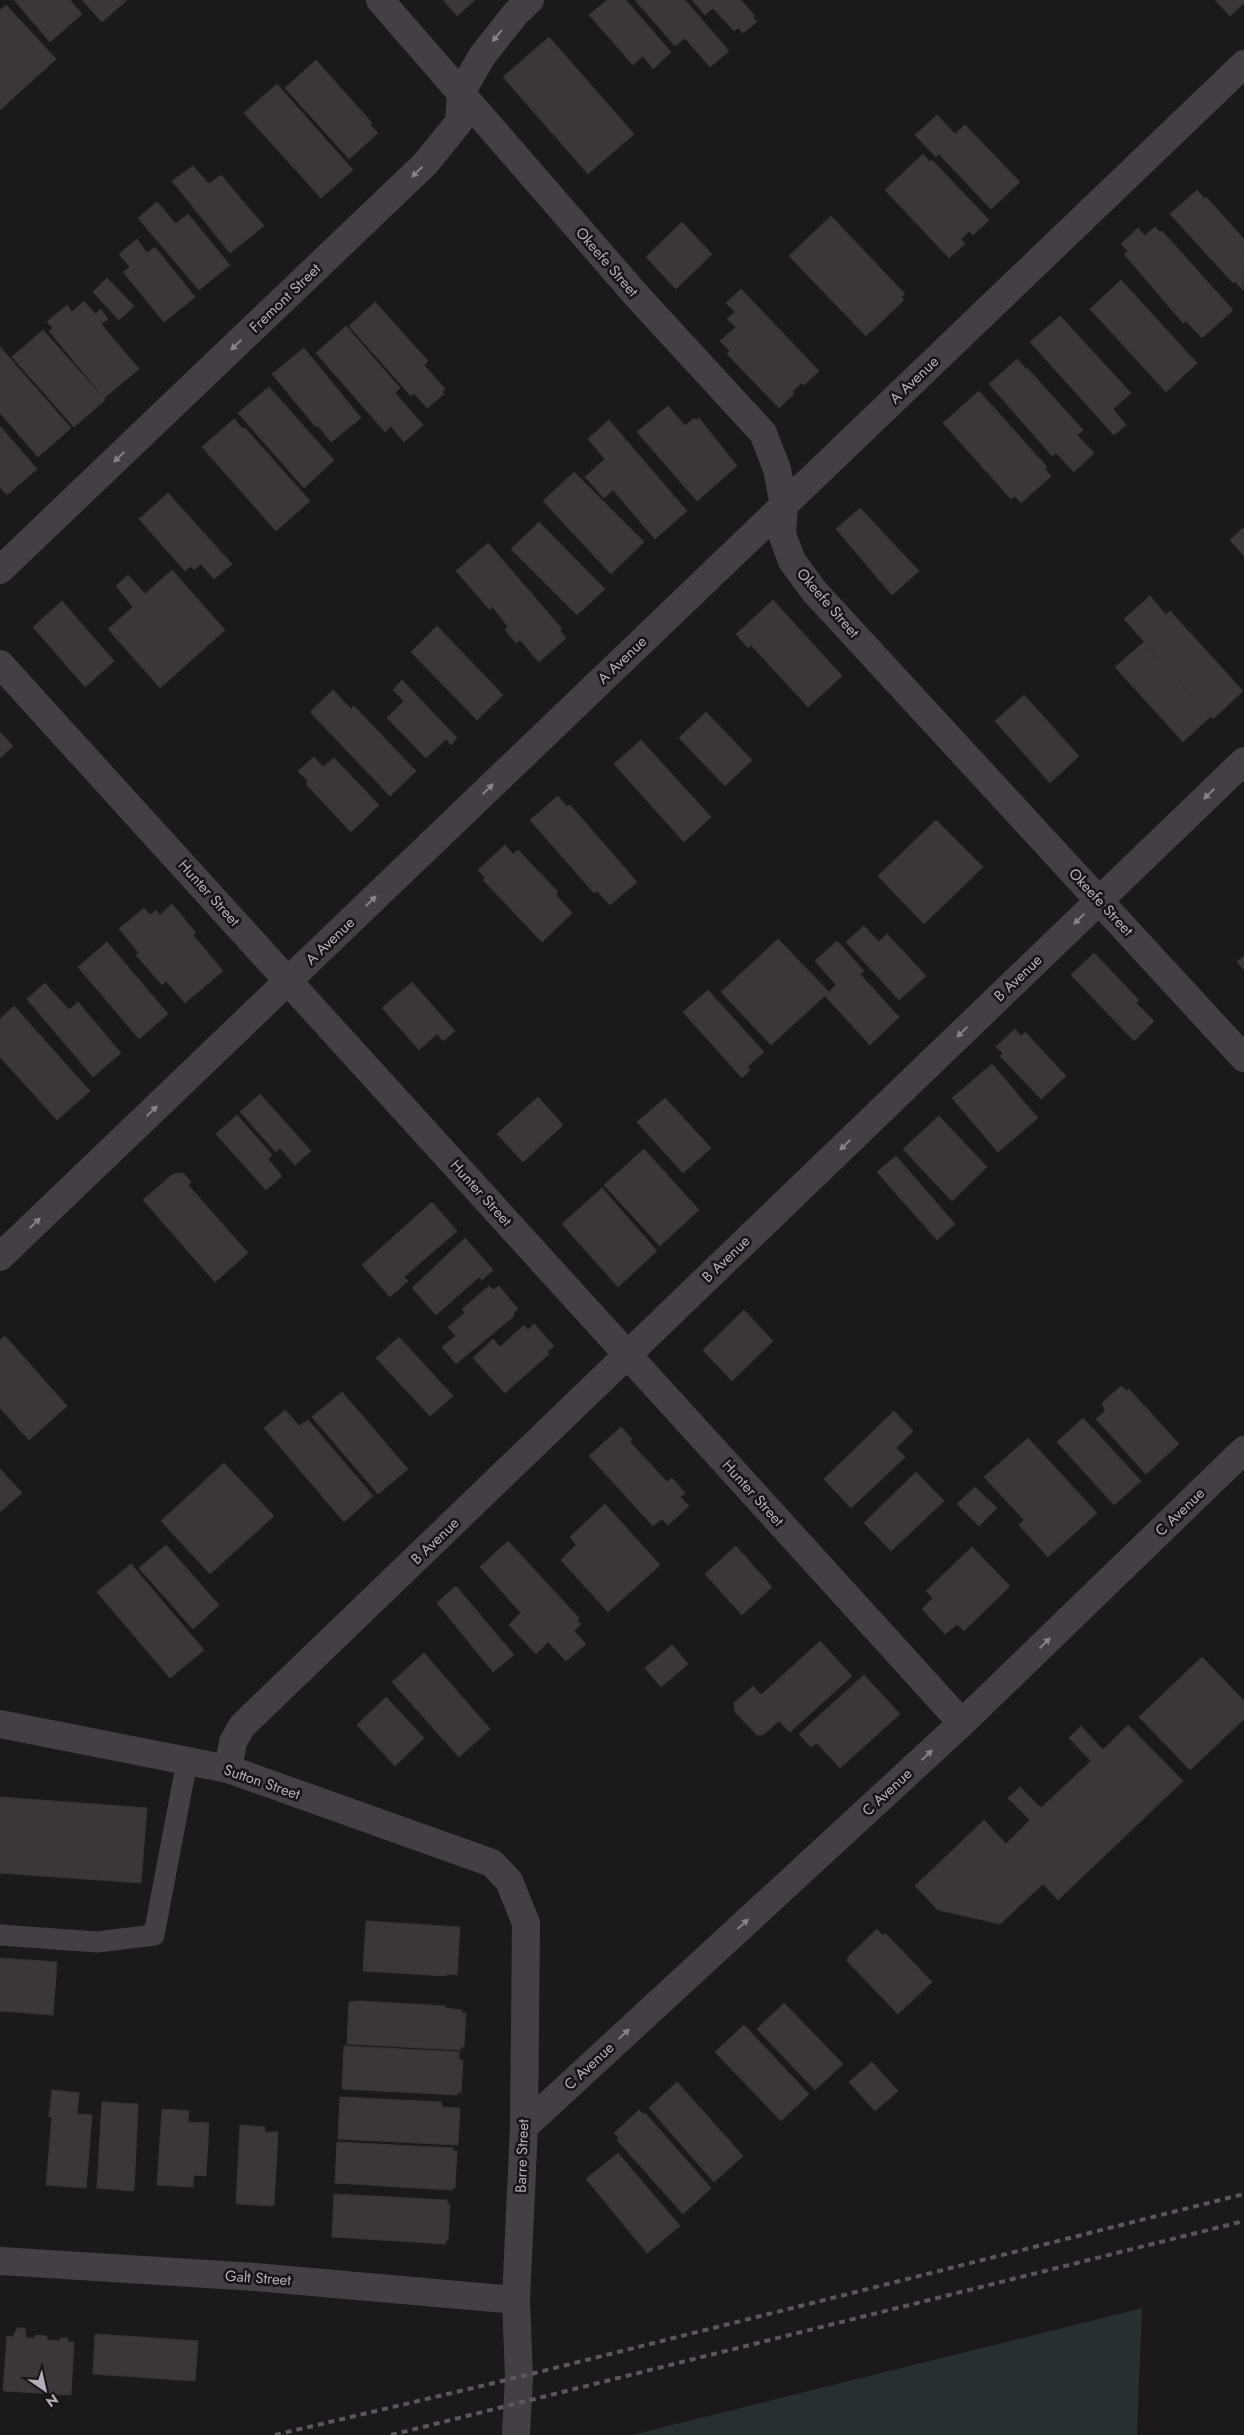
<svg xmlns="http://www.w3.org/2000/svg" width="1244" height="2435" font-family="Jost,sans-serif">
<rect width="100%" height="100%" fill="#1b191b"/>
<path fill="#272f30" d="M1142 2308 1137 2435H632Z"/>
<path fill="#3a363a" stroke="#373337" d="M14 0H70L82 14 50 42Z
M82 0H127L102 22Z
M443 0H475L457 16Z
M607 0H626L671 52 653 69 643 56 633 65 589 15Z
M635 0H685L729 51 710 67 685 38 675 46Z
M692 0H741L755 16 752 17 757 22 743 33 738 28 734 31 713 8 705 15Z
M1215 0H1244V3L1230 16Z
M6 5 56 59 0 110V10Z
M549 37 634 134 588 174 503 77Z
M316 60 372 123 370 125 378 133 349 159 285 88Z
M277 84 353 170 321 198 244 113Z
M937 115 955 134 965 125 1020 182 991 209 939 154 936 157 915 135Z
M923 154 930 162 932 160 989 220 973 235 969 231 961 239 965 244 949 258 885 190Z
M193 166 209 184 221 175 264 226 230 253 172 181Z
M1197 190 1205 199 1206 197 1244 239 1243 290 1235 281 1233 283 1170 214Z
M157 202 176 224 188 214 230 265 199 290 138 218Z
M831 216 905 294 901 297 904 300 866 336 789 256Z
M682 222 712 254 676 289 646 257Z
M1155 227 1160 232 1162 231 1233 310 1202 338 1186 321 1183 323 1124 254 1128 251 1121 244 1138 228 1145 236Z
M137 239 147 253 155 247 195 297 164 322 123 272 130 267 119 254Z
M107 278 134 306 119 320 93 292Z
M1121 280 1197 363 1166 392 1090 309Z
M741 289 819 371 804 385 801 383 792 392 794 394 779 408 727 354 730 351 720 341 736 327 727 319 735 312 726 303Z
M84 301 95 314 101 309 108 319 101 324 139 369 104 398 49 331 53 328 47 322 67 305 72 312Z
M375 302 428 361 424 365 445 389 442 392 444 394 427 408 414 393 411 396 349 326Z
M1060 316 1131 393 1113 409 1126 425 1114 435 1030 342Z
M346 326 400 388 395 393 423 425 404 442 391 426 385 432 316 353Z
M43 330 105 400 74 427 12 357Z
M0 347 71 428 38 457 0 413Z
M304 348 361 418 331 442 318 426H315L272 374Z
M1017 359 1026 369 1027 368 1083 430 1077 435 1094 453 1074 472 1056 453 1052 456 989 384Z
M269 387 334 460 304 488 238 413Z
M979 391 1047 467 1045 469 1051 476 1021 503 1015 496 1011 499 943 423Z
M668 406 685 426 694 418 696 420 699 418 737 466 697 501 637 432Z
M234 419 243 429 245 428 310 501 276 531 202 447Z
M609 420 687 511 655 539 613 490 604 498 585 477 605 459 588 439Z
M0 426 37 469 7 495 0 487Z
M574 472 644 542 611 574 543 501Z
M168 493 232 564 214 579 201 564 194 570 191 566 185 571 139 519Z
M860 508 919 571 892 595 836 529Z
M539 522 605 589 577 615 511 549Z
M1244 527V556L1230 540Z
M488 543 562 629 560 631 566 638 539 662 520 640 516 643 505 630 508 627 492 606 490 610 456 571Z
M172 570 225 630 160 688 108 629 133 607 116 586 128 575 145 594Z
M1150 596 1166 615 1170 611 1243 691 1213 719 1124 619Z
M773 600 842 676 808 707 751 645 748 648 736 634Z
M62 601 114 661 85 687 33 627Z
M437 626 503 695 477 720 411 652Z
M1144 642 1211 716 1183 742 1115 667Z
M402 680 457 738 451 745 446 739 426 758 387 718 404 701 393 690Z
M333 690 351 709 354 706 416 771 390 796 310 712Z
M1024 695 1079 756 1050 783 995 721Z
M706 712 752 760 725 786 679 738Z
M0 732 13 746 0 758Z
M641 740 711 817 684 842 614 764Z
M314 757 323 767 334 758 379 805 351 832 306 784 308 781 298 771Z
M558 796 567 807 570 805 637 882 610 905 597 891 594 893 530 820Z
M936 820 983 867 924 924 878 876Z
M505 845 513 854 518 850 558 892 556 895 572 913 542 942 483 880 486 878 478 870Z
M172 904 196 933 193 935 223 971 185 1003 166 981 162 985 136 955 139 953 119 929 144 908 150 915 156 910 160 915Z
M864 926 879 942 887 934 926 976 899 1000 846 942Z
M778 939 829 992 771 1045 721 992Z
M837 941 864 971 860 974 899 1017 870 1045 825 996 836 985 815 961Z
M107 942 168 1014 139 1039 78 967Z
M1094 953 1139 1000 1136 1003 1154 1021 1134 1041 1071 975Z
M1244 956V970L1237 962Z
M412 982 455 1031 443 1041 437 1034 419 1050 382 1008Z
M45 983 69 1010 78 1002 121 1053 93 1077 27 999Z
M708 990 764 1052 747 1067 750 1070 742 1078 683 1012Z
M14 1006 90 1091 57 1120 0 1057V1019Z
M1015 1029 1021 1036 1025 1032 1066 1076 1041 1099 1000 1056 1003 1053 996 1047Z
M992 1064 1038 1118 998 1152 952 1098Z
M260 1094 311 1151 295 1165 280 1148 276 1152 240 1112Z
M538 1097 563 1125 523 1162 497 1134Z
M665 1098 711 1148 683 1173 637 1122Z
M237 1115 272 1155 268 1159 282 1176 266 1190 216 1134Z
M939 1116 987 1167 952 1201 903 1149Z
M644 1149 699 1210 660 1246 604 1185Z
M896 1156 955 1224 937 1240 877 1172Z
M183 1173 191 1182 188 1185 248 1253 215 1282 143 1200 173 1174Z
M602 1188 657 1251 618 1287 562 1224Z
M432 1202 457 1231 404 1277 408 1281 390 1297 362 1265Z
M465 1238 493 1270 482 1280 479 1277 436 1315 413 1289V1287Z
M489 1286 493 1290 499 1286 518 1309 513 1313 514 1316 456 1364 442 1347 456 1336 448 1327 465 1313 462 1309Z
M744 1310 773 1341 732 1381 703 1350Z
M534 1324 554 1346 547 1352 549 1354 505 1393 473 1358 493 1339 500 1347 524 1325 528 1330Z
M5 1336 67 1406 29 1440 0 1408V1340Z
M399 1337 453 1396 430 1416 376 1358Z
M1121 1386 1128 1392V1388L1179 1444 1146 1474 1096 1419 1105 1411 1102 1403Z
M342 1392 408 1469 378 1494 312 1417Z
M285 1410 299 1426 308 1420 373 1496 344 1522 264 1428Z
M894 1411 913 1431 896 1448 905 1457 851 1508 824 1479Z
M1083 1418 1141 1481 1114 1505 1057 1442Z
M621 1427 632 1439 630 1442 667 1482 672 1478 685 1493 680 1497 689 1506 668 1525 662 1519 653 1526 589 1456Z
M1028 1438 1097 1513 1048 1557 1019 1525 1024 1520 984 1477Z
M224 1463 274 1516 210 1574 161 1521Z
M0 1469 22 1493 0 1512Z
M916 1472 944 1501 891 1551 864 1523Z
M975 1487 997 1508 979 1526 957 1504Z
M605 1504 660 1565 608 1612 561 1560 576 1545 570 1537Z
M508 1541 579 1618 577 1621 581 1624 574 1631 586 1644 566 1661 548 1642 536 1654 509 1625 521 1613 480 1567Z
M166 1545 219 1605 193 1629 139 1568Z
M736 1546 772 1587 742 1615 705 1574Z
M972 1547 1010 1586 964 1631 957 1624 945 1634 922 1609 933 1598 926 1591Z
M131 1564 204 1650 170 1678 97 1592Z
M456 1586 514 1655 493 1672 437 1603Z
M820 1641 852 1676 790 1732 779 1721 763 1735H757L735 1712 734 1703 753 1686 761 1695Z
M672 1645 688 1664 661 1687 645 1668Z
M424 1653 490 1729 459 1757 392 1682Z
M1202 1657 1244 1701V1719L1190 1770 1139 1717Z
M864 1675 900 1714 840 1768 817 1743 811 1747 799 1734Z
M386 1697 424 1738 395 1766 357 1725Z
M1128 1725 1183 1781 1058 1900 1043 1884 1000 1924 938 1910 915 1886 984 1820 1006 1844 1030 1820 1008 1798 1020 1787 1041 1808 1091 1761 1069 1738 1081 1726 1103 1750Z
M0 1797 147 1808 141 1883 0 1873Z
M366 1921 460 1927 457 1975 447 1974 446 1976 363 1971Z
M877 1929 883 1936 885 1933 932 1982 898 2014 847 1961 848 1957Z
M0 1958 57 1962 53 2015 0 2011Z
M360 2001 446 2006 445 2008 462 2010V2013H466L464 2047H460L461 2050 347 2044 349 2002Z
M784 2003 843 2064 815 2090 757 2029Z
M744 2025 809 2094 781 2121 715 2052Z
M344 2046 459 2052V2060H463L461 2093 458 2092 457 2095 342 2089Z
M872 2062 898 2091 875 2111 849 2082Z
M677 2082 743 2156 714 2182 649 2108Z
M52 2090 79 2093 77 2114 92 2115 86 2188 46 2185 52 2117H49Z
M340 2097 441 2102 442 2107 460 2108 458 2145 338 2139Z
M102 2102 138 2104 134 2191 97 2188Z
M162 2109 189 2111 188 2122 209 2123 206 2176 194 2175 193 2187 157 2185Z
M639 2110 643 2114 645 2113 711 2188 683 2214 617 2140 619 2138 614 2133Z
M240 2125 265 2127V2132H278L274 2206 236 2204Z
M337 2142 453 2148V2151H457L455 2188 450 2190 335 2183Z
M618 2153 680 2226 647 2253 586 2179Z
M334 2194 447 2200 448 2204H450L448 2240H446L445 2244 332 2237Z
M17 2328H25L26 2338H35V2335L47 2336V2340L60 2341V2338H68V2342H74L71 2395 3 2391 7 2336 13 2337Z
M95 2334 198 2341 195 2381 93 2374Z"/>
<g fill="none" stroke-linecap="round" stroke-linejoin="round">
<path stroke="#443f45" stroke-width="21" d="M0 1935 97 1942 154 1935 187 1761"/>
<path stroke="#443f45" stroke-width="28" d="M380 0 637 296 763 433 777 469 784 505 782 534 792 561 814 591 1244 1058
M0 570 426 163 459 122 461 93 482 56 516 13 530 0
M0 664 962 1723
M0 1257 1244 64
M0 1724 228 1769 492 1863 509 1881 526 1923 524 2127 516 2300 519 2377 516 2435
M228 1769 233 1742 242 1726 1244 761
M524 2127 962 1723 1244 1450
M0 2261 255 2277 516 2300"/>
<path stroke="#5d565f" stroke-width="4" stroke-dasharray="6 5" stroke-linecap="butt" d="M275 2435 519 2377 1244 2194
M391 2435 1244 2221"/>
</g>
<defs><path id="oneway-solid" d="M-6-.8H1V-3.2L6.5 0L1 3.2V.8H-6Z" transform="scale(1.25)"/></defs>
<g fill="#88808b">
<use href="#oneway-solid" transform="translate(497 36) rotate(129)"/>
<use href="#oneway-solid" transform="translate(417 172) rotate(136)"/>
<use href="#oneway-solid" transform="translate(236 345) rotate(136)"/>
<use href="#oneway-solid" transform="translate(119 457) rotate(136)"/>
<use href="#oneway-solid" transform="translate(488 789) rotate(-44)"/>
<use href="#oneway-solid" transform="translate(1209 794) rotate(136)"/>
<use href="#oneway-solid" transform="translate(371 901) rotate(-44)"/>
<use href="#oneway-solid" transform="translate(1079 919) rotate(136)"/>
<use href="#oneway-solid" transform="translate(962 1032) rotate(136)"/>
<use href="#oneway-solid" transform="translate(152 1111) rotate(-44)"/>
<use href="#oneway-solid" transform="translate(845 1145) rotate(136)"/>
<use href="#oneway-solid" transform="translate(35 1223) rotate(-44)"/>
<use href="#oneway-solid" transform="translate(1045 1643) rotate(-44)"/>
<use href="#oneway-solid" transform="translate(927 1755) rotate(-43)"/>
<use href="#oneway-solid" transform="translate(743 1924) rotate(-43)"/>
<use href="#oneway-solid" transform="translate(624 2034) rotate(-43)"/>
</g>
<g text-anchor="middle" stroke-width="5" stroke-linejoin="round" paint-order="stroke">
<g font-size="15" fill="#b6acba" stroke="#161416">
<text transform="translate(607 262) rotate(49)" y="5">Okeefe Street</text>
<text transform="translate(285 298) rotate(-44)" y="5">Fremont Street</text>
<text transform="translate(914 380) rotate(-44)" y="5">A Avenue</text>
<text transform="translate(828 603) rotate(49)" y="5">Okeefe Street</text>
<text transform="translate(622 660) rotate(-44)" y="5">A Avenue</text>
<text transform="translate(209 893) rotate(48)" y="5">Hunter Street</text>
<text transform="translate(1101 902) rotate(47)" y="5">Okeefe Street</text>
<text transform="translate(330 941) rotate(-44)" y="5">A Avenue</text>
<text transform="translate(1018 978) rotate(-44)" y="5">B Avenue</text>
<text transform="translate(481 1193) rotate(48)" y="5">Hunter Street</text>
<text transform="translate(726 1259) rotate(-44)" y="5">B Avenue</text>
<text transform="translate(753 1493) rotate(48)" y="5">Hunter Street</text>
<text transform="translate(1180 1512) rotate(-44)" y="5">C Avenue</text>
<text transform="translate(435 1541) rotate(-44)" y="5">B Avenue</text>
<text transform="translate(262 1782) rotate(19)" y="5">Sutton Street</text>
<text transform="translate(887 1792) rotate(-43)" y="5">C Avenue</text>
<text transform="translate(589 2066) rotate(-43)" y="5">C Avenue</text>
<text transform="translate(522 2156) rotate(-88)" y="5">Barre Street</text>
<text transform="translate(258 2278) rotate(4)" y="5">Galt Street</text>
</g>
</g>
<g transform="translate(45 2390) rotate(146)" stroke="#161416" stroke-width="4" paint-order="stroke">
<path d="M0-4L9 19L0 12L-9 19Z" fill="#b6acba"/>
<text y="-8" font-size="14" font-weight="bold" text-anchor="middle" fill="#b6acba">N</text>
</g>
</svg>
